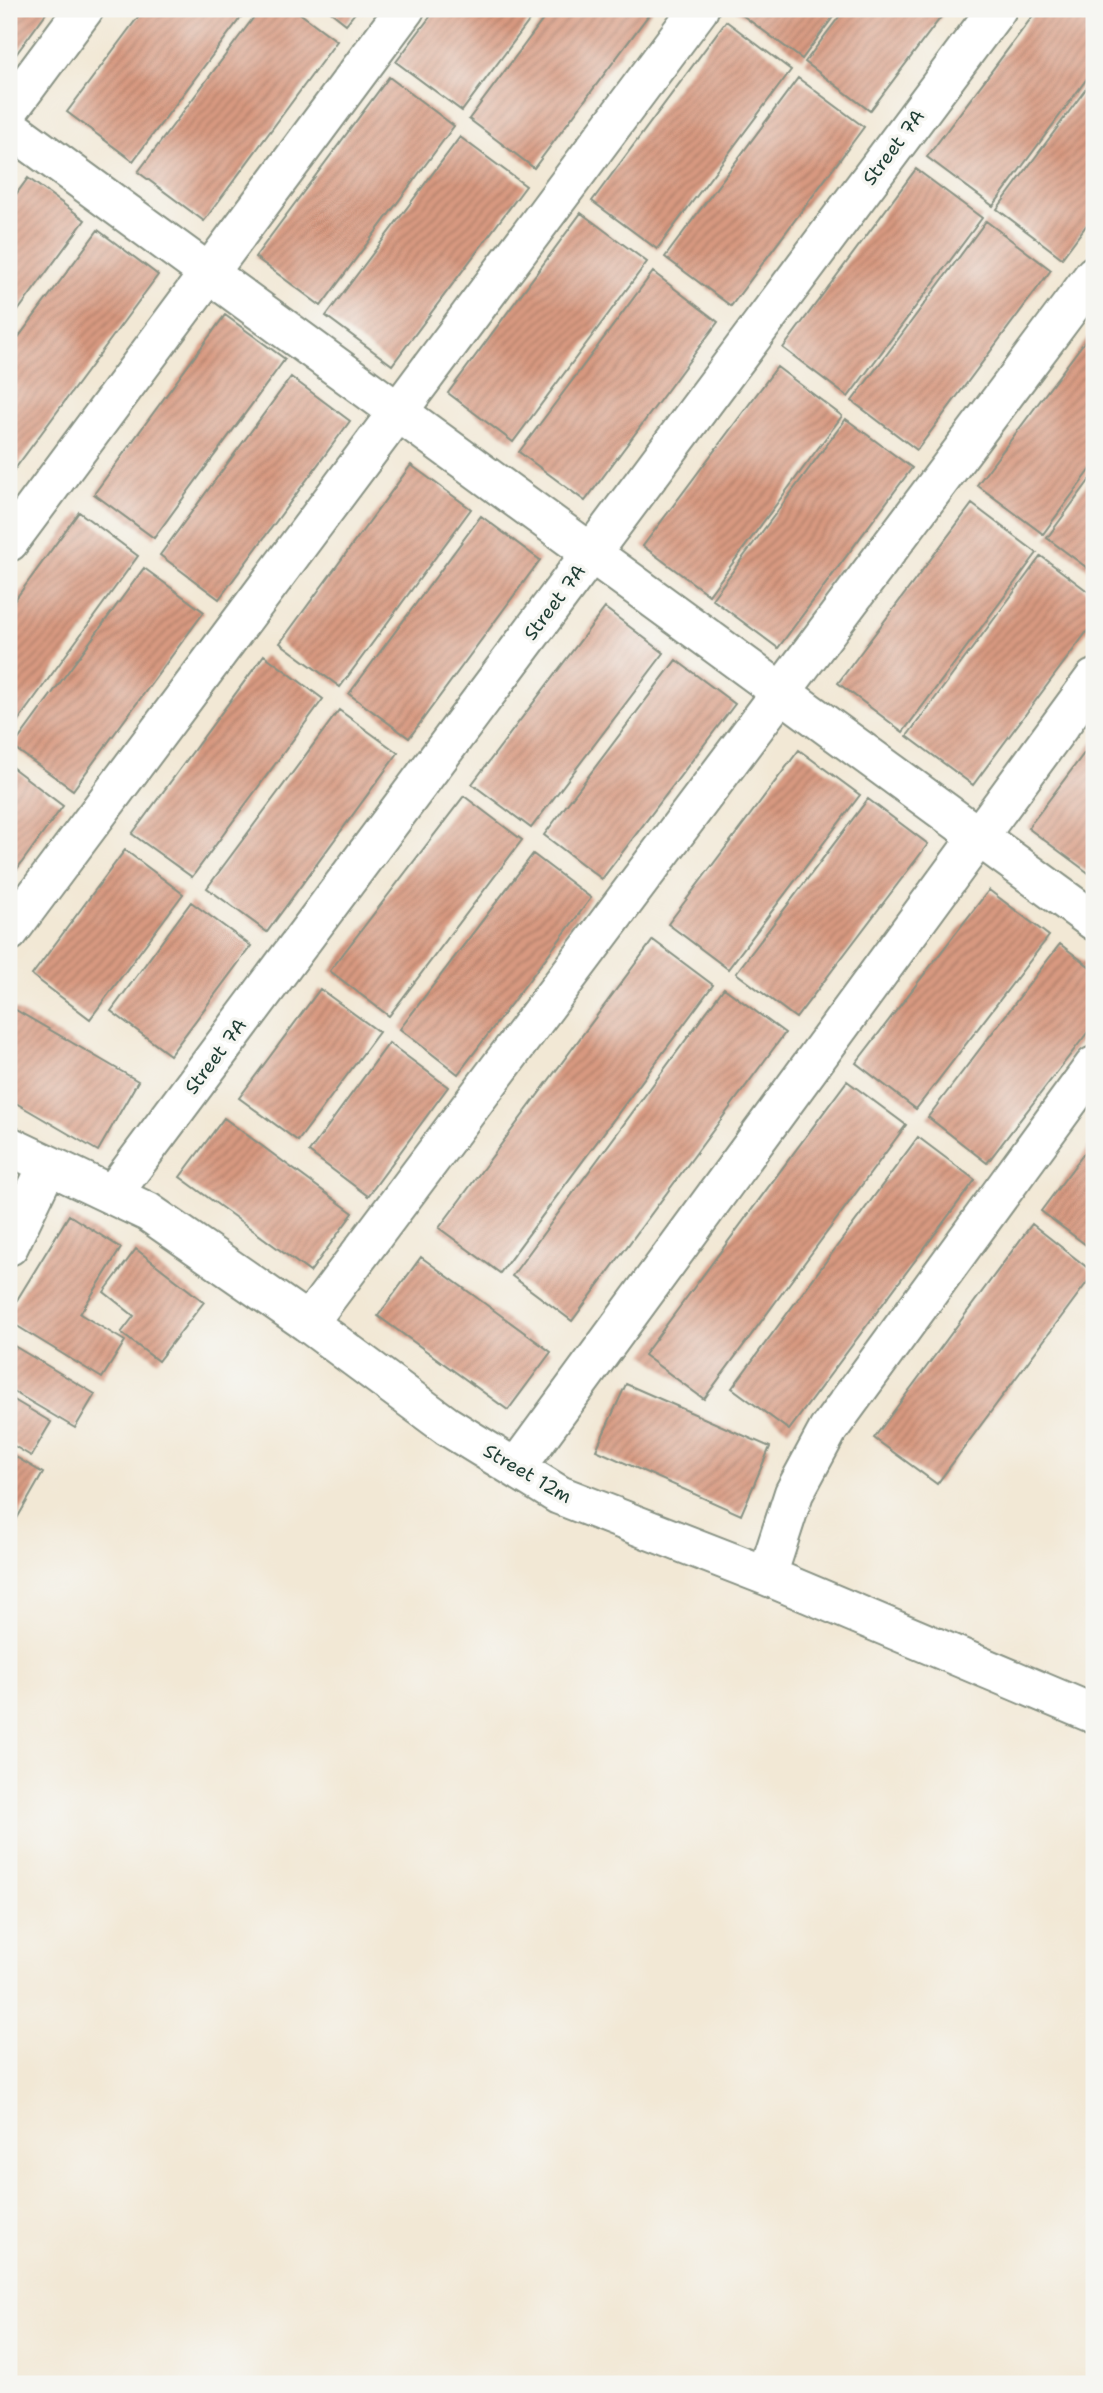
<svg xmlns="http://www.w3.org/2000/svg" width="1103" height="2393" font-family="'Shantell Sans',sans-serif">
<defs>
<pattern id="building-hatch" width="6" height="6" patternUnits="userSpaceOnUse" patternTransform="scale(1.75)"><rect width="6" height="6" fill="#d89980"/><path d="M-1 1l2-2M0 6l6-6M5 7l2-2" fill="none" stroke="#af7e6a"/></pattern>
</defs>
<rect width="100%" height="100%" fill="#f6f6f2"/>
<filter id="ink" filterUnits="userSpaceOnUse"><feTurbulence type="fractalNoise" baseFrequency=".0143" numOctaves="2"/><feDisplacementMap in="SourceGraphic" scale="14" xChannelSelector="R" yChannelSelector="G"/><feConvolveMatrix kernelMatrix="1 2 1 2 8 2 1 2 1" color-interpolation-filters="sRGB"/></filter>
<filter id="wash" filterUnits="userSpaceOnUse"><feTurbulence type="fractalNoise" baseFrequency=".00686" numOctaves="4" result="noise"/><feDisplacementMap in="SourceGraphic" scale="28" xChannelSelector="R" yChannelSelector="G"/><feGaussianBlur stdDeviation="1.57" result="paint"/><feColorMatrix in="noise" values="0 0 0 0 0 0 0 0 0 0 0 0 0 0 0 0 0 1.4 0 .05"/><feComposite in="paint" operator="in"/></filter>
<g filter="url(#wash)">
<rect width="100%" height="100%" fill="#f2e8d5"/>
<g id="blocks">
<path fill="url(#building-hatch)" d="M9 9H49L9 64Z
M144 9H247L133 161 67 112Z
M260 9H294L337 41 204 221 138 172Z
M327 9H358L346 24Z
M436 9H538L462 111 396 62Z
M551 9H653L534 168 469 119Z
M734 9H839L802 59Z
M845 9H947L870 111 805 62Z
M1038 9H1094V69L993 206 927 157Z
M726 21 791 70 657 249 592 201Z
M389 77 454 126 321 306 255 257Z
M798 78 864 127 731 306 665 257Z
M1094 78V215L1062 258 997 209Z
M460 137 526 186 392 365 326 316Z
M916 169 982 218 848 397 783 348Z
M28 178 85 220 9 323V204Z
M581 213 647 262 513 442 448 393Z
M986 221 1051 270 917 450 852 401Z
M98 230 158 275 9 477V350Z
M653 272 718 322 585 501 519 452Z
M225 315 285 359 154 538 94 494Z
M1094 329V465L1043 534 977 485Z
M777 367 842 416 709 595 643 546Z
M291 377 350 421 219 599 160 555Z
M846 419 912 468 778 648 712 599Z
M411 465 471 509 340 687 280 643Z
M1094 474V573L1047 538Z
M972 504 1037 553 903 732 838 683Z
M79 512 138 556 9 733V608Z
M481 516 540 560 409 738 349 694Z
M1041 556 1094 596V622L973 785 907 736Z
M144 568 204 612 73 790 13 747Z
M605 608 664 653 531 828 472 784Z
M264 655 323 699 192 877 132 834Z
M676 660 735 704 602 879 544 835Z
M339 710 398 753 267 932 207 888Z
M1094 740V877L1028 828Z
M799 750 860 795 728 969 668 924Z
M9 765 63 806 9 880Z
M464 796 522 840 389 1016 330 971Z
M868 799 928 844 796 1018 736 973Z
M125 850 183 894 90 1019 32 975Z
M533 854 591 898 458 1074 400 1029Z
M989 890 1049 936 916 1109 856 1063Z
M191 902 251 946 170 1055 111 1011Z
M653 940 713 985 500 1273 439 1228Z
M1060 944 1094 970V1024L987 1163 928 1117Z
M724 988 785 1033 572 1321 512 1276Z
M320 989 379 1032 298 1141 239 1098Z
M9 1006 138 1081 98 1151 9 1099Z
M389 1043 448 1087 368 1196 309 1152Z
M847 1081 906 1125 704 1399 644 1355Z
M224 1118 353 1213 310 1272 180 1177Z
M918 1137 975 1180 789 1430 732 1388Z
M1094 1140V1251L1041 1211Z
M69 1215 121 1248 80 1314 125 1341 102 1378 9 1321V1313Z
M1032 1224 1094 1273 937 1484 874 1438Z
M136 1249 204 1302 158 1361 121 1333 134 1316 104 1292Z
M421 1257 551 1352 508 1410 378 1316Z
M9 1343 95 1394 75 1428 9 1389Z
M626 1384 770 1447 741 1515 596 1450Z
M9 1397 51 1422 31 1456 9 1443Z
M9 1453 43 1473 15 1522 9 1519Z"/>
</g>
</g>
<g filter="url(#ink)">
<use href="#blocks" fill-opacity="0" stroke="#889284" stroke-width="2"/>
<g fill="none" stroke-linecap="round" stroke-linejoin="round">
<g stroke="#889284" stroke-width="42">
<path id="minor" d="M9 110 84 9
M9 127 1094 921
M9 542 405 9
M9 932 699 9
M9 1146 148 1212 308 1323 447 1426 559 1495 767 1576 1094 1714
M112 1195 997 9
M9 1246 48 1165
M308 1323 1094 275
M516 1468 1094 679
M767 1576 794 1493 828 1430 1094 1066"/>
</g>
<use href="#minor" stroke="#fff" stroke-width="38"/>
</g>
</g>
<g text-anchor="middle" stroke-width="7" stroke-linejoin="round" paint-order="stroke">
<g font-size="19" fill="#1f3d34" stroke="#f6f6f2">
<text transform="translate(893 147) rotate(-53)" y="7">Street 7A</text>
<text transform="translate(554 602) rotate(-53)" y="7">Street 7A</text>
<text transform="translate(215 1056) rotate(-53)" y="7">Street 7A</text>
<text transform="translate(528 1473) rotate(30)" y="7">Street 12m</text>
</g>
</g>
<rect width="1103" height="2393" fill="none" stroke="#f6f6f2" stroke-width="35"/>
</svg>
